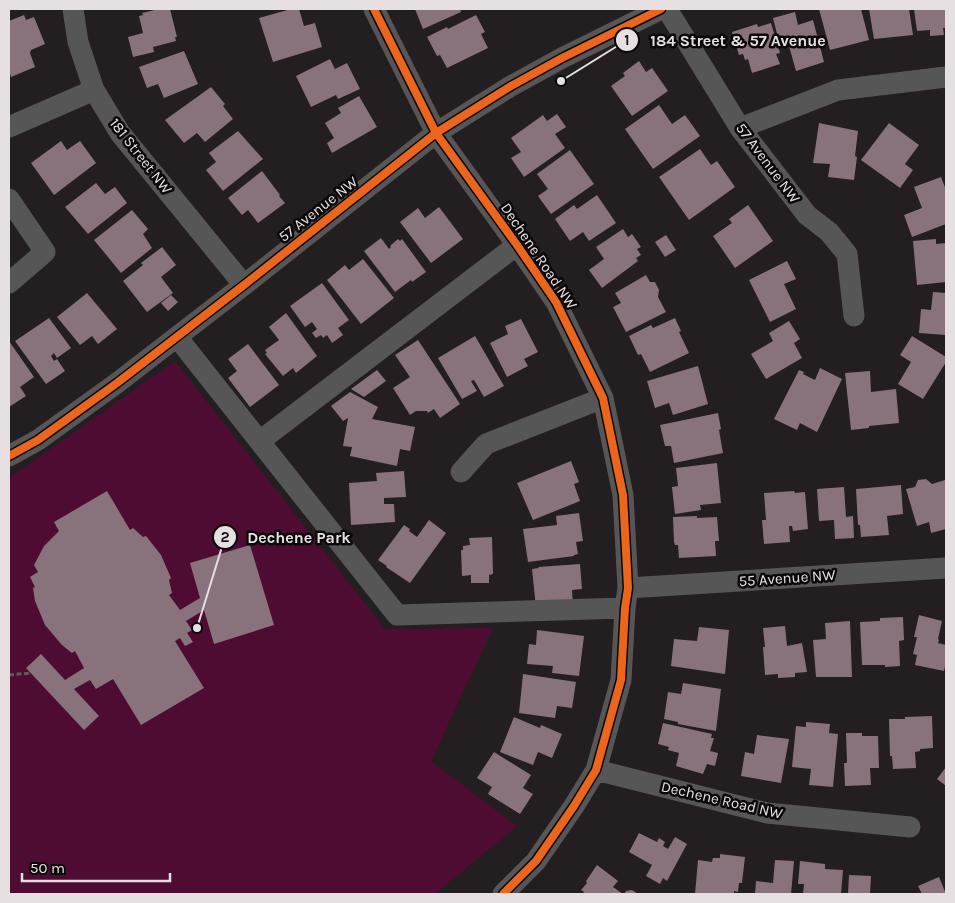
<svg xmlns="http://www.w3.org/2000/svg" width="955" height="903" font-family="Karla,sans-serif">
<rect width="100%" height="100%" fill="#231e20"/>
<path fill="#4e0c32" d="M175 361 385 629 493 628 431 761 517 826 435 894H9V478Z"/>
<path fill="#88737c" d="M159 9H170L177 37H175L176 41 153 47 154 52 133 57 128 37 143 33 139 16 143 15 142 13Z
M291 9H299L304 26 315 23 322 47 273 62 259 18Z
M415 9H460L461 12 423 29Z
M819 9H861L869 40 830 50Z
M869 9H909L913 35 874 39Z
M914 9H946V28H943L944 35 930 36V30L917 31Z
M795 12 798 25 813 20 824 62 796 71 787 39 779 42 773 18Z
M24 15 26 20 34 17 45 44 31 50 30 53 35 67 11 77 9 70V21Z
M476 15 485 32 481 34 488 48 447 68 440 55 437 56 427 37 447 27 448 29Z
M771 23 780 53 776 54 780 64 752 73 748 59 745 60 743 54 739 55 732 32 757 24 758 27Z
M184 51 198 84 164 98 158 84 147 88 139 67Z
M330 59 335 69 347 63 360 89 338 99 336 95 311 107 296 76Z
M639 61 646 72 652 68 668 91 632 116 611 86 625 76 623 73Z
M211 87 225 104 223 106 233 119 205 142 197 133 184 143 165 120Z
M359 96 377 127 332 153 327 143 334 138 325 123 341 113 338 108Z
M659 105 672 124 685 115 700 136 653 169 625 129Z
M557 114 566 127 555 134 565 148 524 177 511 158 521 152 511 138 543 115 547 121Z
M819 123 858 131 855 156 857 157 854 180 828 177 830 164 813 163Z
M889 123 919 145 905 164 913 170 900 188 861 160Z
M238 131 263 159 223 191 206 170 216 162 209 153Z
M61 141 67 150 80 141 96 163 54 195 31 163Z
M700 149 711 165 717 161 735 187 689 220 659 177Z
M570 150 594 184 551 214 538 196 548 189 537 174Z
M262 171 280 195 279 196 285 203 258 223 248 210 242 215 228 198Z
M941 177 946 190V224L912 237 904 215 922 208 914 187Z
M96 183 105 194 115 187 127 203 88 234 65 207Z
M597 195 616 223 589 241 583 232 570 241 555 219 574 205 577 209Z
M748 205 773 241 735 268 713 236 732 223 729 219Z
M439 207 463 239 431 263 400 222 418 208 425 218Z
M132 210 148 229 143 234 152 248 121 273 94 240Z
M623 229 628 237 632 234 641 247 637 249 641 255 636 258 638 261 602 288 589 270 604 259 596 247Z
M666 235 676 250 665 257 655 242Z
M381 238 389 249 391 247 390 246 398 239 400 241 402 239 426 272 412 282 411 280 395 292 364 251Z
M936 239V244L946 243V282L917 285 913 241Z
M162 247 176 265 161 277 173 293 147 312 123 281 143 265 141 263Z
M363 259 394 298 361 324 327 280 345 265 349 270Z
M787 261 796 279 784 284 796 309 770 322 749 280Z
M646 275 650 282H655L659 290 658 297 666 312 626 332 613 307 621 303 615 293Z
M322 283 349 320 338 328 343 335 332 343 327 335 323 338 321 335 316 338 312 333 317 329 312 322 305 327 290 306Z
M933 292 946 293V335L919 333 921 309 931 310Z
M87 293 117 329 98 344 92 336 80 345 57 317Z
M171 295 178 302 168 311 161 303Z
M286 313 317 356 296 373 293 368 283 376 265 354 267 353 265 350 279 340 269 327Z
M49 318 71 348 57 358 54 353 51 356 54 361 57 359 65 371 46 384 15 341Z
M675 318 681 331 679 332 689 353 650 372 641 354 638 355 629 336 651 325 653 328Z
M521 319 538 352 524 359 528 366 507 377 490 343 508 334 505 326Z
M789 321 800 339 794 343 802 358 766 379 751 354 773 341 769 333Z
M475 336 504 386 484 397 474 380 471 381 477 391 462 399 438 358Z
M912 336 946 357V362L923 399 898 384 911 362 900 355Z
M418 340 460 404 440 418 434 409 428 413 427 411H416L410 415 393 388 410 377 395 355Z
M9 341 34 377 20 387 26 396 9 407Z
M248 344 279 385 250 407 228 378 237 371 228 359Z
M698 366 708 404 673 415 669 403 655 408 647 381Z
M820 368 842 379 817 432 800 423 797 430 774 419 799 370 804 372 803 374 815 380Z
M377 370 386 381 364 397 351 389Z
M870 371 871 392 896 389 899 423 869 426V428L851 430 845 373Z
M350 392 378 407 372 419 415 427 410 451 400 449 397 466 350 456 352 447 343 446 348 418 343 421 331 406Z
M718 413 721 429 719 430 723 453 674 463 671 446H665L660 425Z
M571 461 579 482 574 484 580 501 533 520 517 483Z
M717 463 721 503 700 505 701 510 675 514 672 487 678 486 676 468Z
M404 471 406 497 384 498V504H394L395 522 351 525 349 483 377 481 376 473Z
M926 479 932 484 945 480 946 484V529L931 533 929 522 917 526 906 489 915 487 918 480Z
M901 485 903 514 887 516 889 535 861 537 860 525H858L856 489Z
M844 487 846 517 853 516 854 538 835 539 834 520 819 521 817 489Z
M107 491 130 530 133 528 143 537 146 536 161 555 171 578 169 580 172 593 169 595 180 610 200 598 190 563 250 545 274 625 214 644 204 610 186 621 192 630 187 633 193 642 185 646 180 638 175 641 204 688 141 725 113 679 96 689 90 680 74 689 99 716 84 730 26 668 41 654 65 680 84 668 75 651 72 653 62 645 45 625 35 601 33 588 35 587 30 577 38 572 34 565 44 546 59 531 54 522Z
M794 491 795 493 805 492 808 529 793 531 792 526H789L790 542 764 544 762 520H766L764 493Z
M579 513 583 541 576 542 578 554 574 555V556L528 562 523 529 557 525 556 516Z
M697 516V518L717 517 719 541H715L716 556 679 558 678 545H675L674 542 673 517Z
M429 520 446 533 410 583 386 567 387 566 378 560 404 525 410 529 409 531 417 537Z
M492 537 493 574 489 575V583H471V575L462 576 461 550H463V546L470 545 469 538Z
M580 564 582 589 572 590 573 605 536 608 532 569 539 568 538 567Z
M919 615 942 621 938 639 939 640 938 643 946 645V661L944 671 915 665 917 655 913 654 917 637H914Z
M903 617 904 640 899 641 900 666 885 667V665H862L860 622 880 621V618Z
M850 621 852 677H816L813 640 826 639 825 623Z
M785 626 787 646 802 643 807 672 795 673V677L778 678V674L765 675 763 647H765L763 628Z
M699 627 729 630 725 674 671 666 674 639 697 641Z
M537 630 584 636 579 676 552 673 553 666 527 664 529 644 536 645Z
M523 674 576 682 572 708 557 706 555 718 519 713Z
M683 683 721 689 716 731 678 724V722L664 719 668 692 681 694Z
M932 716 933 748 920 749V751L915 752 916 768 893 769 892 756H890L889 719H905V717Z
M514 717 540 728 541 725 562 734 552 758 538 752 533 765 500 752Z
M806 722 830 724 829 733 838 734 833 787 809 785 811 769 792 767 796 726 806 727Z
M663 723 712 734 711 738H714L710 751 718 753 715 766 707 764 703 774 676 766 679 753 668 750 669 747 658 744Z
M846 733H862V736H878L879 768H870L871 785 845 786 844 763H847Z
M757 735 789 739 781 783 741 776 745 752 754 754Z
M494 752 531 775 523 788 533 794 520 814 488 794 492 787 477 778Z
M946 767V786L937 779Z
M639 833 657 842 659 838 665 842 663 846 668 849 675 837 687 844 667 881 663 878 660 884 646 876 652 865 629 852Z
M720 854 745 857 742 883H739L738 892 734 891V894H695L698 860 712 862 713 858H720Z
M775 860 794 861 791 894H755L756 881 773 883Z
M800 861 825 864V869L843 870 841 894H803L804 884H798Z
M597 865 618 881 613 887 623 894H583L584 892 581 890 587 883 586 881Z
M849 875 871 876 870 894H848Z
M939 877 946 894H922L918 886Z
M632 890 638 894H624L626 891Z"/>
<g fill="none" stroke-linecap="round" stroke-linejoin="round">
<path stroke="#5d5c5c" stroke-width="3" stroke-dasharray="5 2.5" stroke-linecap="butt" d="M9 675 31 673"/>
<path stroke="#575656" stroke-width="21" d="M73 9 78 42 94 90 120 133 244 285
M374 9 436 133 517 245 556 302 603 398 623 495 628 588 625 608 621 680 596 770 574 806 536 861 503 894
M667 9 740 128 807 215 829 232 847 254 854 316
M9 127 94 90
M740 128 838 90 946 77
M9 199 45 252 9 283
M177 337 397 615 625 608
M260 441 517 245
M9 456 38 440 117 383 244 285 436 133 511 86 562 58 661 9
M461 472 486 444 603 398
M628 588 946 568
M596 770 767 813 910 827"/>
<g stroke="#0b0809" stroke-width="11">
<path id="cycleway" d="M374 9 436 133 517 245 556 302 603 398 623 495 628 588 625 608 621 680 596 770 574 806 536 861 503 894
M9 456 38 440 117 383 244 285 436 133 511 86 562 58 661 9"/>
</g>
<use href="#cycleway" stroke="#eb651d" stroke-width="8"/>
</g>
<g text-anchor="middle" stroke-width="5" stroke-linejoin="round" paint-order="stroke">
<g font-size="15" fill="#e6e0e2" stroke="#0b0809">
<text transform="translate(141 156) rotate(52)" y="5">181 Street NW</text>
<text transform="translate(768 163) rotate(53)" y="5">57 Avenue NW</text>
<text transform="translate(318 209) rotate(-38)" y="5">57 Avenue NW</text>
<text transform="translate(539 256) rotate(56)" y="5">Dechene Road NW</text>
<text transform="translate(787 578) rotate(-4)" y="5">55 Avenue NW</text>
<text transform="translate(722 800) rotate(13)" y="5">Dechene Road NW</text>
</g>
</g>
<path fill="none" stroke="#e6e0e2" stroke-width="2" d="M561 81L627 40M197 628L225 537"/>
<g fill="#e6e0e2" stroke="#0b0809" stroke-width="2">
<circle cx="561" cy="81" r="5"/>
<circle cx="197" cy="628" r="5"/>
<circle cx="627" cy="40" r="12"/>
<circle cx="225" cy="537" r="12"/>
</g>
<g font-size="15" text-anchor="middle" font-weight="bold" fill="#111">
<text x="627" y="45">1</text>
<text x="225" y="542">2</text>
</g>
<g font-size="16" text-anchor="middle" font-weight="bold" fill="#e6e0e2" stroke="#0b0809" stroke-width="5" stroke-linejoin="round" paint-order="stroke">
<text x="738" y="46">184 Street &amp; 57 Avenue</text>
<text x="299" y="543">Dechene Park</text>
</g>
<rect width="955" height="903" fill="none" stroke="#e6e0e2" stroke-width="20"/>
<path d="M22 873v8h148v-8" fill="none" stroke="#e6e0e2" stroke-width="2.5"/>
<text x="30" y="873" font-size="15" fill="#e6e0e2" stroke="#0b0809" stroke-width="4" paint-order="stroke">50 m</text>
</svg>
